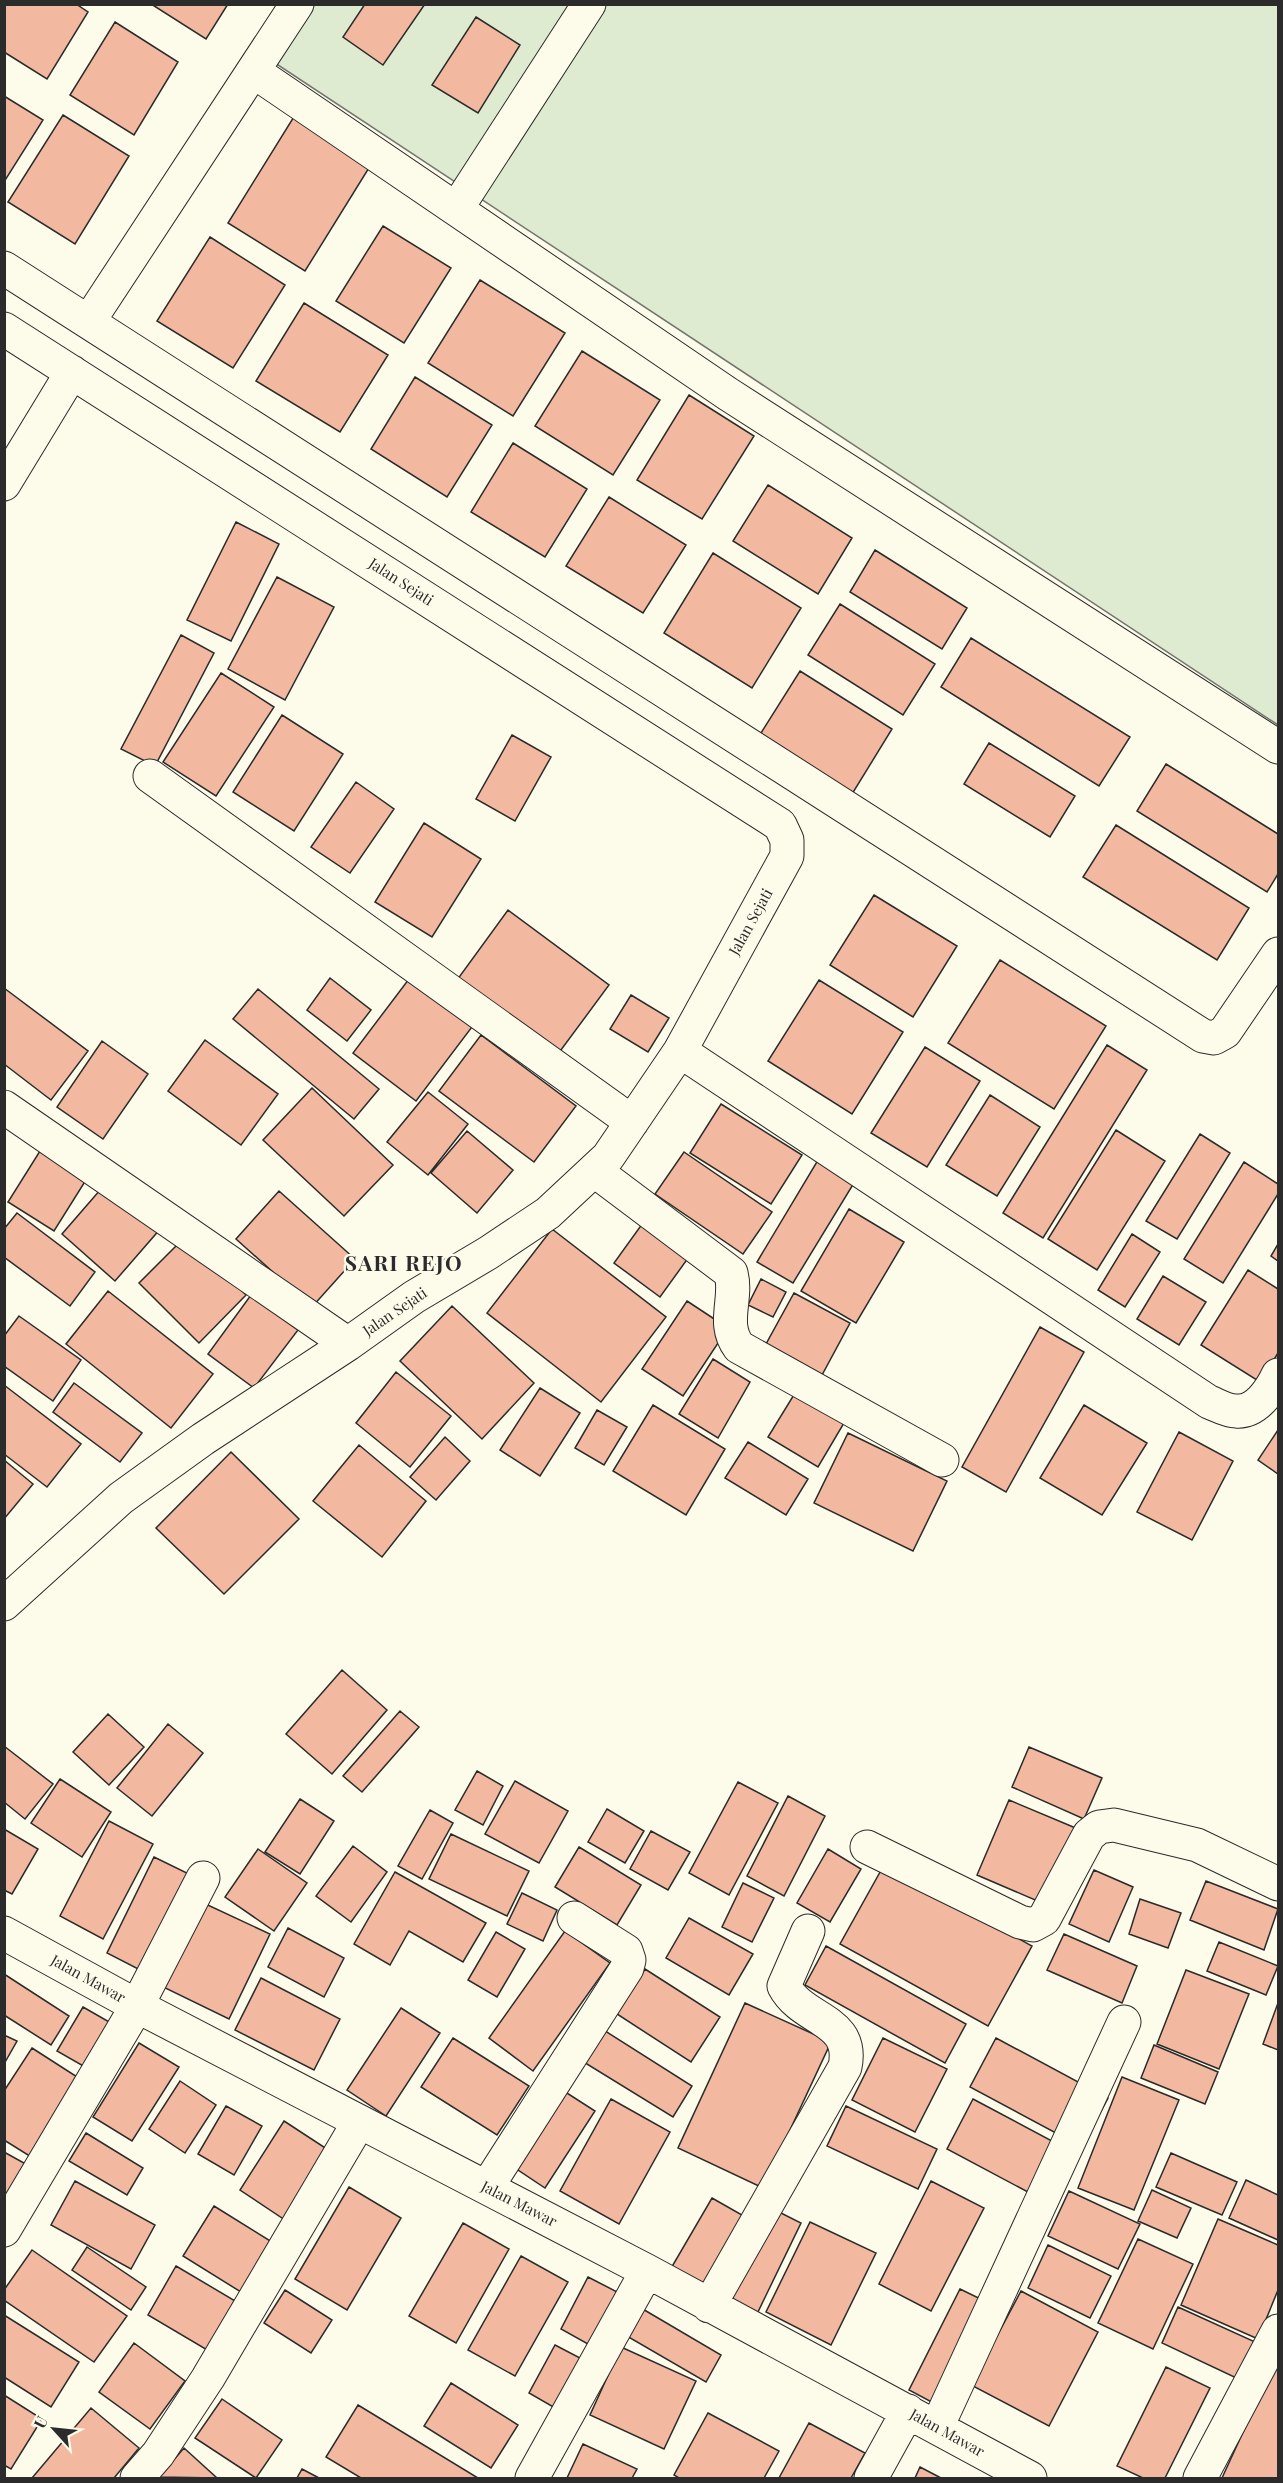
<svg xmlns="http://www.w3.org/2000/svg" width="1283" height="2483" font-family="'Playfair Display',serif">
<rect width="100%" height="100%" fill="#fdfbea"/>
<path fill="#deebd1" stroke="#74746e" stroke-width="1.5" d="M314 5H1278V725L275 63Z"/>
<path fill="#f2b8a0" stroke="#2b2b2b" stroke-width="1.5" d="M4 4H76L88 12 47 79 4 52Z
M151 4H228L206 39Z
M365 4H425L383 65 343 37Z
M476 17 520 45 478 113 432 85Z
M115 22 178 62 134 135 70 95Z
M4 96 43 120 4 182Z
M63 115 129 156 75 244 8 202Z
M295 115 372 163 305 271 228 223Z
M383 226 451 268 404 343 336 301Z
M210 237 285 285 233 368 157 321Z
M480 280 565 333 513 416 428 363Z
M304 303 388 355 340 432 256 381Z
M582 351 660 400 613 475 535 426Z
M415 377 492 425 447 497 371 449Z
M689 395 754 436 702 519 637 480Z
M513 443 587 489 545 557 471 512Z
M768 485 852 538 818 594 733 541Z
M609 497 686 545 643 613 566 566Z
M236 522 279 544 231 641 187 620Z
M875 550 967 608 942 649 850 592Z
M713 553 801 608 752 688 664 633Z
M277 577 334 607 285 700 228 669Z
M840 604 935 664 903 715 808 655Z
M181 635 214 653 155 766 121 749Z
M971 638 1130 737 1099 786 941 687Z
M800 671 892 729 849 799 756 741Z
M221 673 274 707 216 796 163 762Z
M282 715 343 754 294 831 233 792Z
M512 735 551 757 515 821 476 799Z
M989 743 1075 796 1050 837 964 784Z
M1166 764 1278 834V874L1267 892 1137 811Z
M356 782 394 809 350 873 311 847Z
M424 823 481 859 432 937 375 902Z
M1116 825 1249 908 1217 960 1083 877Z
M874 895 957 946 913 1017 830 965Z
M508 910 609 985 558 1054 457 980Z
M1000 960 1106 1026 1054 1109 948 1043Z
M412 975 475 1023 416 1101 353 1053Z
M330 978 371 1010 347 1041 307 1010Z
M819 980 903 1032 852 1114 768 1061Z
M4 988 88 1051 51 1100 4 1064Z
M258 989 379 1089 354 1119 233 1019Z
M631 995 669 1018 648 1052 610 1029Z
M481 1035 576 1106 534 1162 439 1091Z
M205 1040 278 1094 241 1145 168 1091Z
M102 1041 148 1074 103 1139 57 1107Z
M1107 1045 1147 1070 1043 1238 1003 1213Z
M925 1047 980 1081 927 1167 871 1133Z
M312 1088 393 1165 344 1216 263 1140Z
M428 1092 468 1124 428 1175 387 1142Z
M990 1095 1040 1127 997 1196 946 1165Z
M721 1104 802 1155 771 1204 690 1153Z
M1116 1130 1165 1161 1097 1270 1048 1239Z
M467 1131 513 1170 477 1213 431 1173Z
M1200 1134 1230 1153 1177 1239 1146 1221Z
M45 1143 91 1172 54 1231 8 1202Z
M684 1152 772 1212 743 1254 655 1194Z
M821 1155 857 1178 793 1283 757 1262Z
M1244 1162 1278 1184V1194L1223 1283 1184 1259Z
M107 1182 161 1228 115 1281 62 1234Z
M279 1191 355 1259 312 1307 236 1239Z
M849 1209 904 1242 856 1323 801 1291Z
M17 1213 95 1272 70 1306 4 1257V1229Z
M645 1220 691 1254 660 1297 614 1263Z
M552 1229 666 1317 601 1402 487 1313Z
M1132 1234 1160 1252 1125 1307 1098 1290Z
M187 1235 246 1295 199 1343 139 1283Z
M1278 1244V1261L1271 1256Z
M1248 1270 1278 1289V1353L1260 1382 1201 1345Z
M1163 1276 1206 1302 1179 1345 1137 1319Z
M761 1279 786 1292 773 1317 748 1305Z
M108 1291 213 1374 171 1428 66 1344Z
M794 1293 850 1323 822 1375 766 1344Z
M251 1295 298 1330 254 1388 208 1354Z
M687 1301 728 1328 683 1396 642 1369Z
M452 1306 534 1383 482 1439 400 1361Z
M19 1316 81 1360 53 1401 4 1366V1336Z
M1040 1327 1084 1352 1006 1492 962 1467Z
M713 1359 750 1382 718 1438 679 1414Z
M396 1372 451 1416 410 1467 356 1423Z
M74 1383 142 1433 120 1462 53 1412Z
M4 1385 81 1444 47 1487 4 1454Z
M540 1388 580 1413 540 1476 500 1450Z
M795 1393 844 1423 818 1467 768 1437Z
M653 1405 725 1449 686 1515 613 1471Z
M1084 1405 1147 1443 1102 1515 1040 1478Z
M597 1410 627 1427 604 1465 575 1448Z
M1278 1430V1474L1258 1460Z
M1179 1432 1233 1461 1192 1540 1137 1512Z
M848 1433 947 1481 913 1551 814 1503Z
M445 1437 470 1461 436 1500 410 1477Z
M748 1442 808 1479 786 1515 725 1478Z
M359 1445 426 1501 382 1557 313 1501Z
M231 1452 299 1519 224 1594 156 1528Z
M4 1460 33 1484 4 1519Z
M342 1670 387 1710 332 1774 286 1734Z
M400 1711 419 1727 362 1792 343 1776Z
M108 1714 144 1747 109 1785 73 1752Z
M168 1724 203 1753 152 1816 117 1788Z
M4 1746 53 1784 25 1819 4 1802Z
M1029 1747 1102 1778 1084 1819 1012 1787Z
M477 1771 503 1786 483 1825 455 1810Z
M60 1779 111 1812 82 1857 31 1823Z
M515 1781 568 1811 539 1863 485 1834Z
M738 1782 778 1803 729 1895 689 1873Z
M788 1796 825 1816 784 1896 747 1876Z
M300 1799 334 1821 300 1874 265 1852Z
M1009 1800 1078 1829 1047 1905 977 1875Z
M607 1809 644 1831 625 1863 588 1842Z
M430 1810 453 1823 422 1879 398 1866Z
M109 1821 153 1844 103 1939 60 1916Z
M4 1829 38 1849 12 1894 4 1890Z
M651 1831 690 1852 668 1890 630 1869Z
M451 1834 529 1871 507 1916 429 1879Z
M353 1846 387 1872 351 1922 316 1896Z
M579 1847 641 1885 617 1925 555 1887Z
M258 1849 307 1883 274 1931 225 1897Z
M828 1849 861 1869 830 1922 797 1903Z
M154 1857 191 1875 144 1972 107 1953Z
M884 1865 1032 1946 988 2026 840 1944Z
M1094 1870 1133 1887 1109 1942 1069 1924Z
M395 1872 486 1923 463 1962 409 1931 390 1965 354 1944Z
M1206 1881 1278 1909 1264 1950 1190 1920Z
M743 1883 774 1898 752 1942 722 1927Z
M522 1893 557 1910 543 1941 507 1924Z
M1140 1899 1181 1913 1168 1948 1129 1934Z
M197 1900 270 1934 229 2019 157 1984Z
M689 1918 753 1954 729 1995 666 1958Z
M288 1928 344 1958 324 1997 268 1967Z
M565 1931 610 1963 533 2071 489 2038Z
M496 1932 525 1949 497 1997 468 1980Z
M1064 1934 1137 1966 1122 2003 1047 1970Z
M1219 1942 1278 1966 1266 1995 1207 1971Z
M826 1946 966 2024 945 2063 805 1985Z
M645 1969 720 2017 691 2062 617 2014Z
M1186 1970 1249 1994 1219 2069 1157 2044Z
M4 1974 69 2016 51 2045 4 2015Z
M261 1978 340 2019 314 2070 235 2030Z
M745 2003 831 2042 763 2188 678 2148Z
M1278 2003V2050L1263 2044Z
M83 2007 118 2027 92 2071 57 2051Z
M401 2008 440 2033 386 2116 347 2090Z
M602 2029 692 2086 673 2117 582 2061Z
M4 2035 17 2041 4 2064Z
M453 2038 529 2086 497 2135 421 2087Z
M883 2038 947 2069 915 2132 852 2100Z
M996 2038 1108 2098 1082 2147 970 2087Z
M139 2043 179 2067 132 2141 93 2117Z
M1154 2045 1218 2072 1205 2104 1141 2078Z
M32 2048 85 2082 36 2160 4 2140V2091Z
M1122 2077 1179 2100 1134 2210 1078 2188Z
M180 2081 216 2105 185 2153 149 2129Z
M556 2086 595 2111 545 2188 506 2162Z
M611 2099 670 2132 619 2224 560 2191Z
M973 2099 1067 2149 1041 2199 947 2149Z
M226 2106 262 2126 234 2175 198 2154Z
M846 2106 937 2149 918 2189 827 2146Z
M284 2121 333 2153 288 2222 240 2190Z
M86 2133 143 2168 127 2195 69 2161Z
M4 2152 33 2168 4 2218Z
M1171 2153 1237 2182 1222 2215 1156 2187Z
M1246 2180 1278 2195V2240L1229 2218Z
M75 2181 155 2225 131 2269 51 2225Z
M931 2181 984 2208 931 2311 879 2284Z
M349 2187 401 2218 347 2310 295 2279Z
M1152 2190 1191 2208 1177 2238 1138 2221Z
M1069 2191 1140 2224 1118 2269 1048 2236Z
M712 2198 749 2219 707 2291 670 2270Z
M214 2206 280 2247 249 2297 183 2256Z
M775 2210 801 2223 756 2316 730 2303Z
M1218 2219 1278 2245V2290L1258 2339 1181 2305Z
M810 2222 876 2253 831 2345 766 2312Z
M463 2223 509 2249 456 2343 409 2316Z
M1138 2239 1193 2264 1153 2349 1098 2323Z
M1048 2245 1111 2276 1090 2318 1028 2288Z
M87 2247 146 2287 131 2310 72 2270Z
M32 2250 127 2316 94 2362 4 2300V2290Z
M521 2256 568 2282 515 2376 468 2350Z
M176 2266 247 2308 219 2357 148 2315Z
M588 2277 623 2295 595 2348 561 2329Z
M960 2289 991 2304 939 2406 909 2390Z
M285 2290 332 2320 311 2353 264 2323Z
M1021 2291 1098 2332 1049 2426 971 2385Z
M1178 2307 1264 2346 1247 2383 1162 2343Z
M641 2308 721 2355 706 2382 625 2335Z
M4 2315 79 2362 51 2407 4 2377Z
M134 2343 185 2381 150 2429 99 2392Z
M555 2345 582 2359 555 2408 529 2393Z
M621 2347 696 2381 664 2449 590 2415Z
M1278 2356V2478H1222Z
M1166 2367 1210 2388 1165 2478H1143L1117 2466Z
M451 2383 518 2425 491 2468 424 2426Z
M4 2395 42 2419 11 2469 4 2465Z
M222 2399 282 2440 256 2478 195 2438Z
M358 2405 478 2478H361L326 2457Z
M91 2408 139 2448 114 2478H32Z
M708 2413 779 2451 764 2478H679L674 2475Z
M809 2423 865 2453 851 2478H779Z
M583 2444 637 2469 632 2478H567Z
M184 2448 217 2478 159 2477Z
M920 2467 941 2478H915Z
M302 2469 319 2478H297Z"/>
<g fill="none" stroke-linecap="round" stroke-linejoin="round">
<g stroke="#2b2b2b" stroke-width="35">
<path id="minor" d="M253 71 728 394 1278 747
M457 208 589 4
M4 268 1203 1036 1214 1038 1225 1032 1278 954
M89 321 297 4
M4 329 780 825 787 840V856L680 1051 608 1157 548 1213 488 1253 414 1297 348 1344 203 1439 121 1498 4 1604
M4 484 72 372
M150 776 632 1122
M680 1051 1209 1402C1217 1405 1227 1411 1236 1411 1256 1413 1271 1390 1278 1375
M4 1107 348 1344
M594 1170 731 1273C738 1299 721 1323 739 1347L942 1460
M867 1847 1020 1922 1033 1925 1044 1919 1089 1835 1099 1827 1114 1825 1197 1845 1278 1884
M4 1933 137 2006 647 2271 1030 2478
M487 2187 627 1968 629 1960 626 1951 574 1918
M4 2230 137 2006 203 1878
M709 2306 845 2067C855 2018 803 2022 784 1986L808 1931
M937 2427 1124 2022
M137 2478 158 2454 208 2378 359 2122
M532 2478 647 2271
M871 2478 908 2411
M1200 2478 1278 2331"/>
</g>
<use href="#minor" stroke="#fdfbea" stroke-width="33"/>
</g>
<g text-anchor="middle" stroke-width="4.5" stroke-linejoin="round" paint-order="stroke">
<g font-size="15" fill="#2b2b2b" stroke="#fdfbea">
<text transform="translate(401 582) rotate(33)" y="5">Jalan Sejati</text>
<text transform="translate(751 922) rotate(-61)" y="5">Jalan Sejati</text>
<text transform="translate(395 1312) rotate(-34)" y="5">Jalan Sejati</text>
<text transform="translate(88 1979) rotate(29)" y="5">Jalan Mawar</text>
<text transform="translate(519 2204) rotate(27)" y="5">Jalan Mawar</text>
<text transform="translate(947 2433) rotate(29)" y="5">Jalan Mawar</text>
</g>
<g font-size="21" font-weight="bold" letter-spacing="1.5" fill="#2b2b2b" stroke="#fdfbea">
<text x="404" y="1271">SARI REJO</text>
</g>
</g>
<rect width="1283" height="2483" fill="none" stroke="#2b2b2b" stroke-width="12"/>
<g transform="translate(54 2429) rotate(297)" stroke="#fdfbea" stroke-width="4.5" paint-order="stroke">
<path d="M0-4.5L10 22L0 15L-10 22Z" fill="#2b2b2b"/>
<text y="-9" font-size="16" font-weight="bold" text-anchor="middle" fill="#2b2b2b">U</text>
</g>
</svg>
